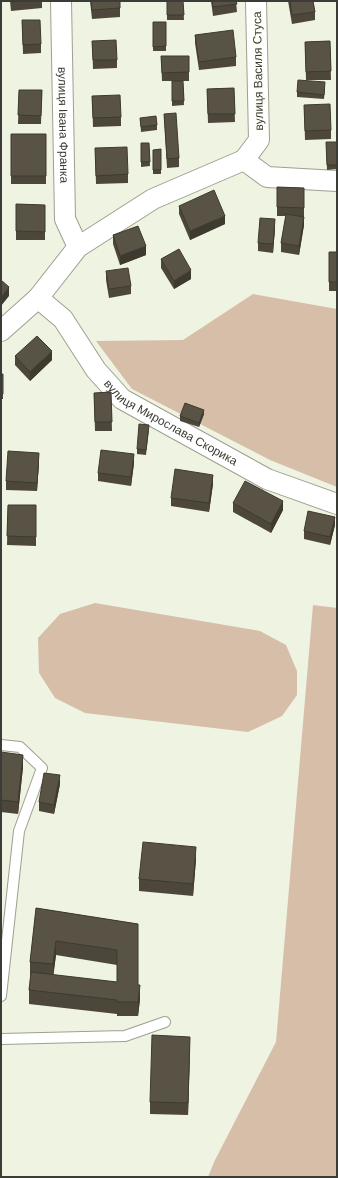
<svg xmlns="http://www.w3.org/2000/svg" width="338" height="1178" font-family="'DM Sans',sans-serif">
<rect width="100%" height="100%" fill="#eff3e1"/>
<path fill="#d7bea9" d="M253 294 337 309V487L270 460 132 389 96 341 183 340Z
M95 603 260 631 286 645 297 671V695L282 716 248 732 85 713 55 698 39 673 38 638 60 614Z
M313 605 337 608V1177H208L215 1160 276 1042Z"/>
<g fill="none" stroke-linecap="round" stroke-linejoin="round">
<g stroke="#9da090" stroke-width="12">
<path id="lane" d="M1 745 20 747 42 768 19 831 1 996
M1 1039 125 1036 165 1022"/>
</g>
<g stroke="#9da090" stroke-width="22">
<g id="street">
<path id="s1" d="M61 1 65 219 78 247"/>
<path d="M244 160 259 140 256 1"/>
<path id="s2" d="M38 298 63 319 96 370 122 399 267 479 337 504"/>
<path d="M1 331 38 298 78 247 153 199 244 160 267 177 337 181"/>
</g>
</g>
<use href="#lane" stroke="#fff" stroke-width="10"/>
<use href="#street" stroke="#fff" stroke-width="20"/>
</g>
<path fill="#4d473b" fill-rule="evenodd" d="M10 1H42V8L11 11Z
M90 1H120V17L92 19Z
M167 1H183L184 20H167Z
M211 1H236L237 12 213 16Z
M288 1H313L315 12V20L292 24Z
M22 20 41 44V53L23 54Z
M153 22H166V51H153Z
M195 35 236 57V66L199 70 195 43Z
M92 41 117 60V68L93 69Z
M330 41 331 80H306L305 42Z
M161 56H189V81H183L184 105 172 106V81H162Z
M325 87 324 99 297 97V92Z
M234 88 235 122 208 123 207 89Z
M19 90H42L41 124H18Z
M92 96 121 117V126L93 127Z
M304 105 331 130V139L305 140Z
M164 114 179 158V167L167 168Z
M140 118 157 125V130L141 132Z
M11 134H46V184H11Z
M326 142H337V169L327 170Z
M141 143H149L150 166 141 167Z
M95 148 128 174V183L96 184Z
M161 149V174H153V150Z
M277 187 304 188V225L299 255 281 252V243L286 216H277Z
M16 204 45 205V240H16Z
M179 206 225 224 190 240 179 214Z
M275 228 273 253 258 251V243Z
M113 235 146 255 120 265 113 244Z
M329 252H337V291H329Z
M161 259 191 279 174 289 161 268Z
M106 271 131 286V294L109 298 106 280Z
M15 356 52 360 30 381 15 365Z
M1 374H3V399H1Z
M111 392 112 431H95L94 393Z
M204 414 199 427 180 421V416Z
M149 429 146 455 137 454V449Z
M39 462 37 491 6 490V481Z
M134 463 131 486 98 481V473Z
M213 484 209 512 171 506V498Z
M233 503 283 510 271 533 233 512Z
M8 505H36V546L7 545Z
M335 525 330 545 304 539V531Z
M1 752 23 767 18 814 1 812Z
M60 784 54 814 39 811V802Z
M196 859 193 896 139 891V879Z
M36 908 138 924V985L140 999 138 1016H117V1014L29 1004V990L31 976H30V962ZM56 955 117 965V982L53 975Z
M190 1048 188 1115 150 1114V1102Z"/>
<path fill="#3e3a30" d="M225 216V224L190 240V231Z
M304 217V225L299 255V246Z
M275 219V228L273 253V244Z
M146 246V255L120 265V256Z
M191 270V279L174 289V281Z
M9 287V296L1 306V297Z
M52 351V360L30 381V372Z
M204 410V414L199 427V423Z
M39 453V462L37 491V483Z
M134 454V463L131 486V477Z
M213 475V484L209 512V503Z
M283 501V510L271 533V524Z
M335 517V525L330 545V537Z
M23 755V767L18 814V802Z
M60 775V784L54 814V805Z
M196 847V859L193 896V884Z
M56 941V955L53 979V964Z
M140 985V999L138 1016V1002Z
M190 1037V1048L188 1115V1103Z"/>
<path fill="#595345" stroke="#3e3a30" d="M11 1H24L11 2Z
M91 1H120V8L92 10Z
M167 1H183L184 15H167Z
M212 1H236L237 4 213 7Z
M290 1H313L315 12 292 15Z
M22 20H40L41 44 23 45Z
M153 22H166V46L153 47Z
M233 30 236 57 199 62 195 35Z
M116 40 117 60H93L92 41Z
M330 41 331 71 306 72 305 42Z
M161 56H189V72L162 73Z
M298 80 325 82 324 95 297 92Z
M172 81H183L184 101H172Z
M234 88 235 114H208L207 89Z
M19 90H42L41 116 18 115Z
M120 95 121 117 93 118 92 96Z
M330 104 331 130 305 131 304 105Z
M176 113 179 158 167 159 164 114Z
M156 116 157 125 141 127 140 118Z
M11 134H46V176H11Z
M326 142H337V165H327Z
M141 143H149L150 162H141Z
M127 147 128 174 96 176 95 148Z
M161 149V170H153V150Z
M277 187 304 188V208L277 207Z
M214 190 225 216 190 231 179 206Z
M16 204 45 205V232L16 231Z
M286 214 304 217 299 246 281 243Z
M260 218 275 219 273 244 258 243Z
M138 226 146 246 120 256 113 235Z
M179 249 191 270 174 281 161 259Z
M329 252H337V282H329Z
M128 268 131 286 109 289 106 271Z
M1 280 9 287 1 297Z
M37 336 52 351 30 372 15 356Z
M1 374H3V394H1Z
M111 392 112 422H95L94 393Z
M185 403 204 410 199 423 180 416Z
M139 424 149 425 146 450 137 449Z
M101 450 134 454 131 477 98 473Z
M8 451 39 453 37 483 6 481Z
M175 469 213 475 209 503 171 498Z
M245 481 283 501 271 524 233 503Z
M8 505H36V537L7 536Z
M308 511 335 517 330 537 304 531Z
M1 752 23 755 18 802 1 800Z
M44 773 60 775 54 805 39 802Z
M143 842 196 847 193 884 139 879Z
M36 908 138 924V985H140L138 1002H117V1000L29 990 31 972 117 982V950L56 941 53 964 30 962Z
M152 1035 190 1037 188 1103 150 1102Z"/>
<g text-anchor="middle" stroke-width="4" stroke-linejoin="round" paint-order="stroke">
<g font-size="12" fill="#3b3c35" stroke="#fdfff7">
<text transform="translate(258 71) rotate(-91)" y="4">вулиця Василя Стуса</text>
<text dy="4" stroke="none"><textPath href="#s1" startOffset="124">вулиця Івана Франка</textPath></text>
<text dy="4" stroke="none"><textPath href="#s2" startOffset="186">вулиця Мирослава Скорика</textPath></text>
</g>
</g>
<rect width="338" height="1178" fill="none" stroke="#3b3c35" stroke-width="4"/>
</svg>
